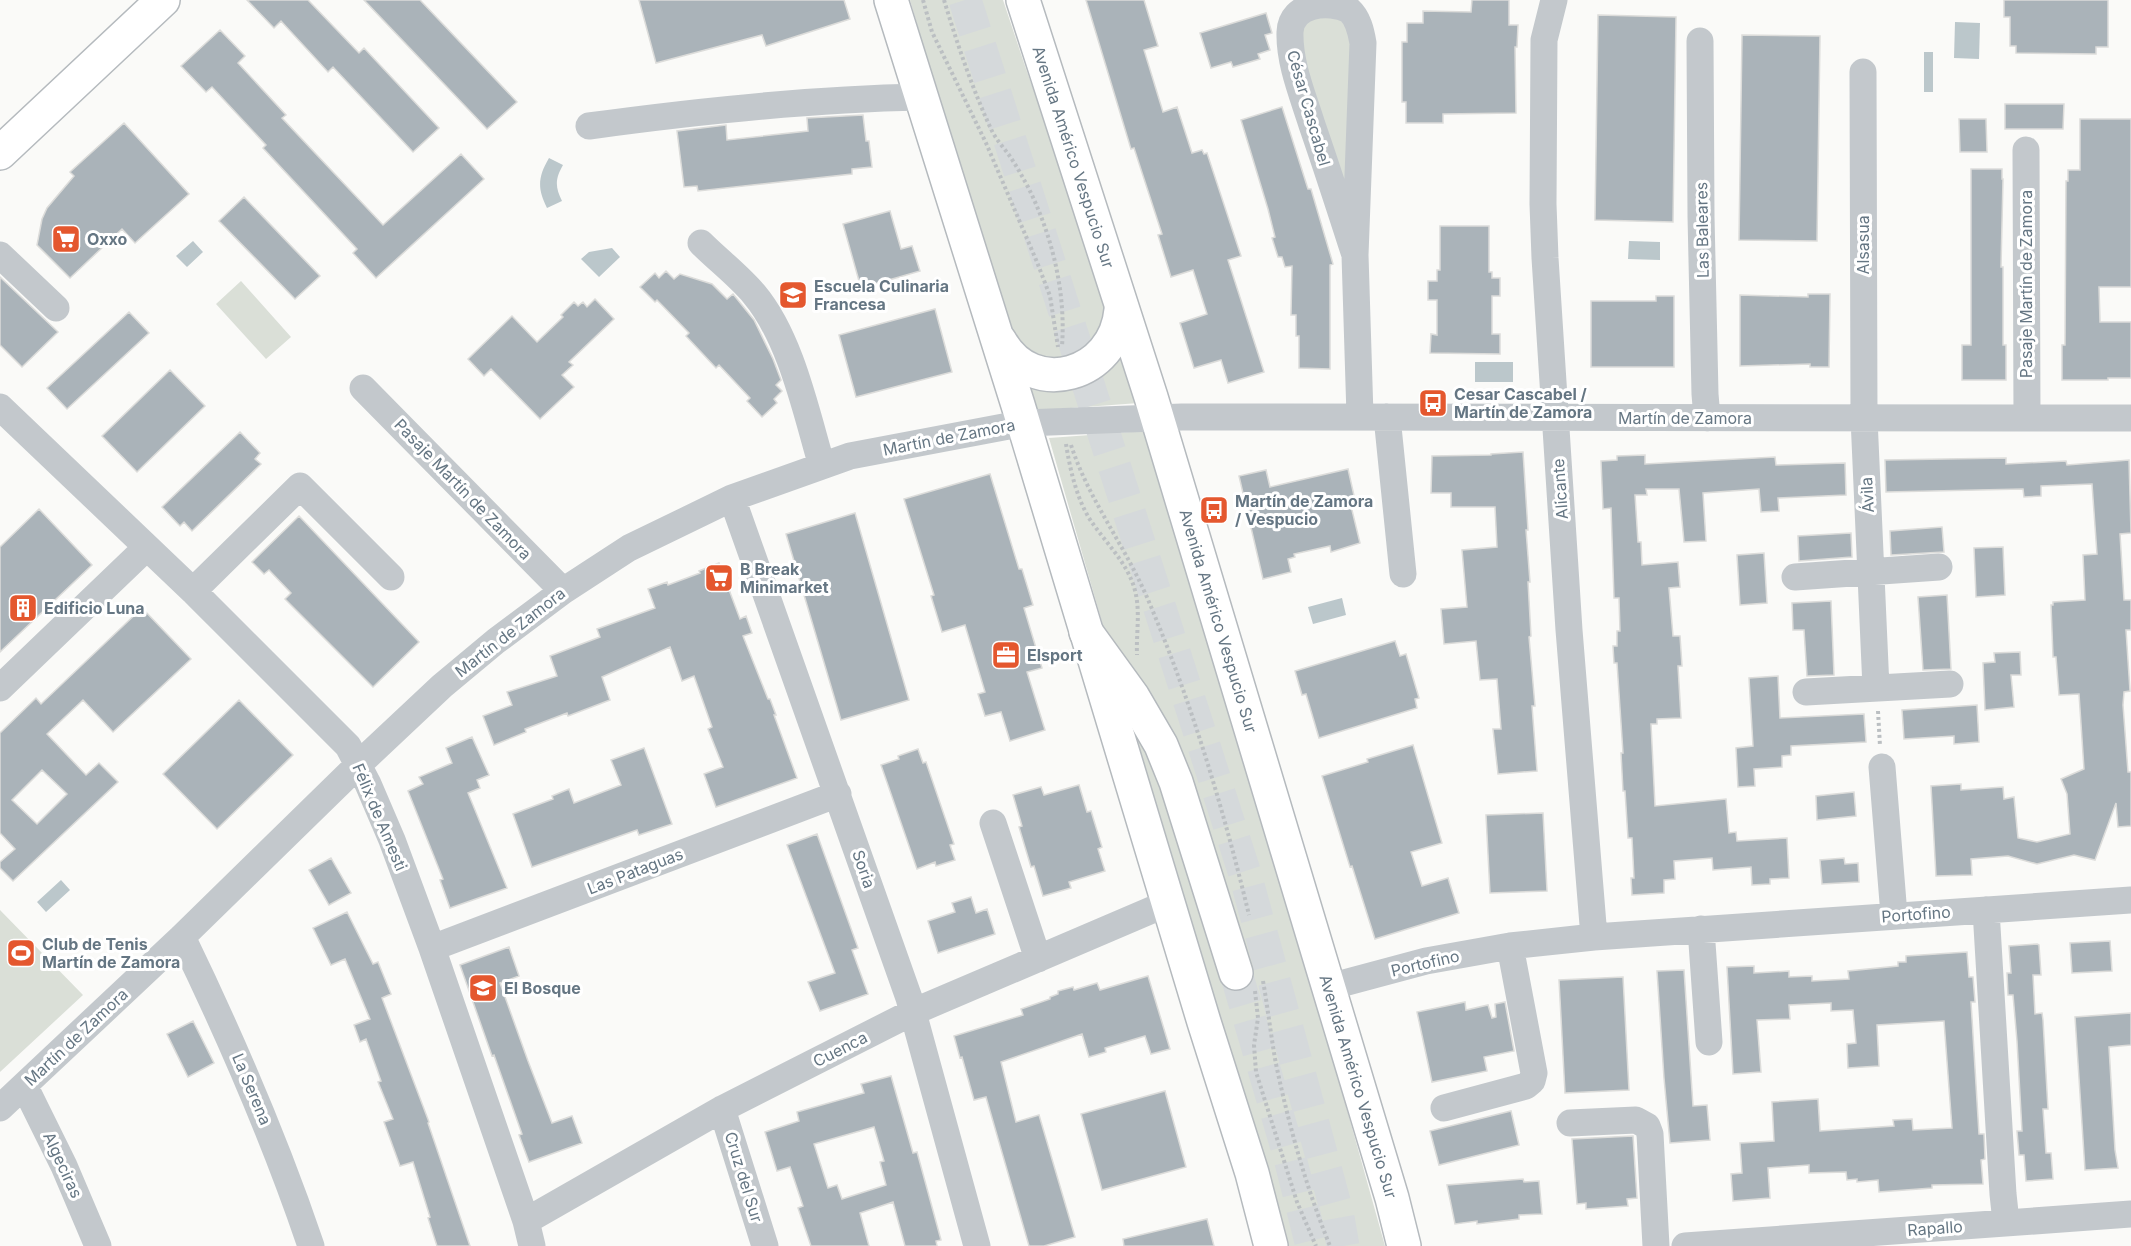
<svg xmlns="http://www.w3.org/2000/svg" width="2131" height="1246" font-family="Inter,sans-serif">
<rect width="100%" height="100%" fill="#fafaf8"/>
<path fill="#dadfd7" d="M910 0H1003L1025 66 1089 246 1139 403 1030 411Z
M1318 15C1345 16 1345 22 1353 46L1349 203 1300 57 1303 23Z
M241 281 291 337 266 359 216 304Z
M1145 431 1307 966 1385 1246H1284L1196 949 1049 438Z
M0 910 83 995 0 1072Z"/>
<path fill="#bbc7cb" d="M1955 22 1980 23 1979 59 1954 58Z
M1924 52H1933V92H1924Z
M549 158 563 165C555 179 555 187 562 201L547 208C537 188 538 177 549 158Z
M193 241 203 252 187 267 176 256Z
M1629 241 1660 242V260L1628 259Z
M612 248 620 257 599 277 581 259 589 252Z
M1475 362H1513V382H1475Z
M1342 598 1346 615 1313 624 1308 607Z
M61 880 70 890 46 912 37 902Z"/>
<path fill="#aab3b9" stroke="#dcdcda" stroke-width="1.5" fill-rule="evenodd" d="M247 0H308L359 53 364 48 439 128 413 152 333 67 328 72 281 21 274 28Z
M364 0H420L517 102 487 129Z
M639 0H844L850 19 766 46 762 35 656 63Z
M1086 0H1144L1158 46 1144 50 1163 112 1177 107 1192 153 1202 150 1204 154 1207 153 1241 256 1228 260 1264 372 1228 383 1221 360 1194 368 1180 323 1207 314 1193 270 1171 277 1158 235 1162 234 1134 148 1131 149Z
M1472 0H1509V25H1518L1517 47H1515L1516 113 1443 114V123H1406V102H1402V42H1407V23H1423V11L1471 12Z
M2004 0H2108V47H2096V54L2016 53V46H2010V17H2004Z
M1266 13 1272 33 1265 35 1270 50 1258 54 1260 59 1233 67 1231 62 1211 68 1200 33Z
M1598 15 1676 17 1673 222 1595 220Z
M220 30 245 56 238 63 286 115 282 118 383 225 461 154 484 179 376 278 353 253 357 249 263 148 266 145 212 87 206 92 181 66Z
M1742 35 1820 36 1817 241 1739 240Z
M2005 104H2064L2063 129H2005Z
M1282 107 1308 189H1311L1333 264 1330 265V369L1299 368V336H1296V315H1291L1292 266 1285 267 1282 257H1278L1272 238 1275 237 1268 209 1241 120Z
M863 115 866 141H869L872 167 852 169V174L698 191 697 186 684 187 677 131 726 125 727 140 808 131 807 118Z
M1959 119H1986L1987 152H1960Z
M2080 119H2131V287H2099L2100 322H2131V378H2108V380H2062V345H2065L2066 181H2068V170H2080Z
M124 123 189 194 135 243 122 229 70 278 37 245 42 219 47 208 74 176 70 172Z
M1971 169H2002V179H2003L2001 267H2003V345H2006V380H1962V345H1971Z
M244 197 320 276 295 299 219 221Z
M890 211 901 249 912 246 920 271 861 288 843 224Z
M1440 226H1489V272H1492V278H1500V296H1492V334H1500V354L1430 353 1431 334 1437 335V300H1428V281H1437V270H1440Z
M666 271 674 279 680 274 712 284 727 299 733 294 754 320 773 359 781 380 776 385 782 391 774 399 777 403 762 417 747 401 750 398 719 365 716 368 686 336 689 333 657 300 655 302 640 287 655 273 659 278Z
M0 277 58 332 22 367 0 345Z
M1808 294H1830L1829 367H1810V364L1740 366V295L1808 297Z
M1656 296H1674V367H1591V301H1656Z
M595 299 614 319 569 362 573 365 562 375 574 387 540 419 491 369 484 376 468 359 512 316 537 342 563 317 561 315 574 302 578 306 583 302 587 307Z
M935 309 952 372 856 397 839 335Z
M129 312 149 333 67 409 47 388Z
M170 370 205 406 137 472 102 436Z
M240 432 260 453 255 459 261 464 192 531 184 522 180 526 162 507Z
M1523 452 1528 530H1526L1530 582H1528L1531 636 1529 637 1535 706H1532L1537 771 1498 774 1493 729H1501L1497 679 1480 680 1476 641 1444 644 1441 609 1467 607 1462 550 1497 547 1495 507H1451V493H1431L1432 456 1491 455V454Z
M1645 455V464L1775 457 1776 465 1845 463 1846 495 1778 498 1779 511 1761 512 1759 489 1703 493 1706 541 1684 542 1679 489H1646L1647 495H1635L1638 542H1641L1642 565 1678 562 1680 587 1669 588 1673 636H1680L1682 666H1678L1681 718 1657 719V724H1651L1655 806 1726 799 1729 833 1736 832 1737 841 1787 838 1789 878 1770 879V884L1752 885 1751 867 1713 870 1712 858 1674 861 1675 879 1664 880V893L1632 895 1631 878H1634L1632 838H1628L1625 791H1623L1621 753H1623L1617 663H1614L1613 646H1617V631H1620L1619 598H1614L1611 508 1603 509 1601 461 1617 460V456Z
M2006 458V464L2066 461 2067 465 2129 460 2131 533 2120 534 2124 600H2131V630H2126L2130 691 2124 692 2123 705 2128 772H2131V826L2118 827 2116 803 2095 860 2074 855 2037 864 2008 856 1971 859 1972 875 1936 876 1931 786 1961 784V790L2003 787 2004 799 2014 797 2018 838 2037 842 2070 834 2067 794 2061 779 2084 769 2079 694 2059 695 2056 657H2053L2051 605H2053V602L2085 600 2083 555 2097 554 2092 484 2041 486V496L2024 497 2023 489 1886 492 1885 460Z
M1348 469 1355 500 1350 502 1360 543 1331 552 1330 546 1294 554 1295 557 1288 559 1291 572 1263 579 1239 476 1266 470 1270 487Z
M990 474 1019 569H1022L1033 605 1024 608 1042 668 1027 672 1045 730 1010 741 1001 712 985 716 978 694 985 692 965 625 942 632 931 596 934 595 904 499Z
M39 509 92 565 0 652V547Z
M855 513 909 700 841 720 786 534Z
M299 516 419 642 373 687 285 599 291 593 269 570 264 574 252 562Z
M1942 527 1944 552 1891 555 1890 531Z
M1851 533 1852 557 1799 561 1798 536Z
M2003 547 2005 595 1976 597 1974 548Z
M1764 553 1767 603 1740 605 1737 555Z
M719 563 740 619 746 616 752 633 743 636 768 699H770L776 715H774L797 778 716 807 704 774 723 767 708 729 712 727 694 676 682 681 670 647 602 677 610 700 568 716 567 713 525 729 526 732 494 745 483 716 512 705 507 692 557 676 550 656 600 637 597 629 655 608 648 589 667 582 668 585 700 573 699 571Z
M1947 595 1951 669 1923 670 1918 597Z
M1831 601 1834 675 1807 676 1804 630H1793L1792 603Z
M142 608 191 659 113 732 83 700 47 734 86 775 99 763 118 782 13 881 0 868V862L15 849 0 833V733L36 698 41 704ZM42 770 67 794 37 824 12 800Z
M1395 641 1400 656 1406 654 1419 698 1415 699 1417 708 1319 738 1306 694 1302 695 1295 671Z
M2020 652 2021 675H2011L2014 707 1985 710 1983 663 1995 662 1994 653Z
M1778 676 1780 718 1864 714 1866 742 1791 746V755L1782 756V767L1754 769 1755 786 1738 787 1736 748 1753 746 1749 678Z
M239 700 293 755 217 829 163 774Z
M1977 705 1979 742 1954 744V736L1904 739 1902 710Z
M472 737 489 775 477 780 480 788 468 793 507 888 450 908 440 880 443 879 408 791 423 784 419 777 452 763 446 748Z
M1413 745 1442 843 1411 852 1422 886 1448 878 1459 913 1375 939 1352 866 1350 867 1322 776 1368 762 1367 759Z
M644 748 672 824 639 835 637 830 532 867 513 814 553 799 552 796 569 789 574 803 621 785 611 760Z
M918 749 923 763 926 762 954 844 950 845 955 860 936 866 935 862 917 869 881 765 899 759 898 756Z
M1079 785 1087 812 1091 811 1102 847 1098 849 1105 871 1069 882 1071 888 1043 896 1034 866 1031 867 1019 827 1022 826 1013 795 1041 787 1044 795Z
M1854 792 1856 816 1817 820 1816 796Z
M1543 813 1547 891 1490 893 1486 815Z
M817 834 858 948 852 950 868 994 820 1011 808 982 835 973 787 845Z
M331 858 351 893 329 905 309 870Z
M1844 858 1845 864 1858 863 1859 882 1822 884 1820 860Z
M971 897 976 913 987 909 995 934 938 953 928 921 955 912 952 903Z
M347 912 373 964 378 962 391 994 382 998 429 1122 428 1123 470 1246H437L428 1218 430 1217 413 1162 400 1166 384 1122 393 1119 378 1082 381 1081 366 1039 360 1042 354 1025 370 1019 345 959 331 965 313 928Z
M2110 941 2112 971 2072 973 2070 943Z
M2037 944 2039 945 2041 975H2033L2035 1014 2042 1013 2043 1020 2048 1109H2043L2046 1153H2051L2053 1179 2026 1181 2024 1155H2019L2017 1131H2022L2017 1041 2013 995H2008L2007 973H2011L2009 946Z
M509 947 519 976 500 983 528 1061 552 1123 572 1116 582 1143 529 1162 519 1135 522 1134 494 1055 492 1056 460 965Z
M1967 952 1969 977H1973L1975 1002H1971L1979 1134H1984L1985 1159 1981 1160 1983 1184 1932 1185V1188L1879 1192 1878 1180 1857 1182V1179L1847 1180 1846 1172 1809 1173V1165L1768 1168 1770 1198 1733 1201 1731 1174 1742 1173 1740 1143 1774 1141 1772 1102 1818 1099 1820 1131 1894 1126 1893 1120 1912 1119 1913 1130 1952 1128 1944 1021 1877 1025 1879 1066 1848 1068 1847 1044 1856 1043 1853 1010 1831 1011V1003L1789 1005 1790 1019 1757 1020 1761 1072 1733 1074 1727 967 1754 966V973L1789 971V977L1812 976V981L1849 979 1848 971 1898 966V962H1906V956Z
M1684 970 1693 1106 1707 1105 1710 1140 1670 1143 1664 1078 1657 971Z
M1148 976 1170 1049 1151 1054 1145 1036 1105 1048 1106 1052 1089 1057 1082 1034 1001 1062 1016 1122 1039 1115 1075 1237 1044 1246H1029L986 1097 974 1100 962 1057 960 1058 954 1036 1023 1015 1021 1009 1050 999V997L1058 994V991L1073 987 1074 990 1097 983 1100 990Z
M1623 977 1629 1090 1565 1093 1559 980Z
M1465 1002 1466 1010 1488 1005 1492 1018 1496 1017 1495 1004 1505 1002 1514 1051 1484 1057 1487 1071 1432 1082 1417 1012Z
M2131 1013V1045L2109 1047 2115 1150 2118 1168 2085 1170 2075 1017Z
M193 1021 214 1063 188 1077 167 1034Z
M891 1076 913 1153 917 1152 941 1240 936 1241 937 1246H905L893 1202 860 1213 869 1246H811L798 1208 803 1206 790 1167 777 1171 765 1132 799 1121 797 1112 864 1093 861 1084ZM874 1127 884 1161 880 1162 886 1185 842 1199 837 1185 828 1188 814 1144Z
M1165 1091 1186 1167 1102 1190 1081 1114Z
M1511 1111 1519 1145 1439 1165 1430 1131Z
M1633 1136 1637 1198 1627 1199 1628 1206 1586 1209V1203L1577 1204 1572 1139Z
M1523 1179 1524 1182 1539 1181 1542 1214 1519 1215V1219L1477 1224V1221L1455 1224 1447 1185Z
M1207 1219 1214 1246H1124L1123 1239Z"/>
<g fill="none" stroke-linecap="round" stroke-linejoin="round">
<path stroke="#d5d9db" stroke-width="33" stroke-dasharray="33 16" stroke-linecap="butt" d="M965 0 1245 874 1337 1212 1343 1246
M1236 973 1290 1158 1312 1246"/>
<g stroke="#b5babe" stroke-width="36">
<g id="major">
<path d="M891 0 1018 405 1204 1022 1252 1173 1271 1246"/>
<path id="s1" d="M1023 0 1151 397 1392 1198 1404 1246"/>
<path d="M0 153 163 0"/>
<path d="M1000 341C1033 400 1115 376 1121 310"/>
</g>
</g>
<g stroke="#b4b9bd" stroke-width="36">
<path id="highway" d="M1086 632 1133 697 1161 745 1176 782 1236 973"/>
</g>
<path stroke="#bbbfc2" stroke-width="4" stroke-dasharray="3 3" stroke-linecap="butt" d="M923 0 932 32 986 143 1037 262 1050 296 1058 347
M944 0C957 43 972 88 991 129 995 138 1003 147 1009 155 1016 165 1022 176 1028 187 1052 235 1066 292 1062 346
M1066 444C1070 469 1076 496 1089 518 1104 541 1126 561 1134 587 1141 609 1136 633 1137 655
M1071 445C1088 498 1123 543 1146 595 1190 697 1223 807 1249 915
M1878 711 1880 746
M1263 981C1268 1009 1271 1037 1276 1064 1289 1126 1306 1187 1330 1246
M1255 991 1258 1018 1254 1045 1256 1072 1297 1202 1316 1246"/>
<path stroke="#c3c8cc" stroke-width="27" d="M1554 0 1544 40 1543 204 1545 258 1569 630 1594 937
M1700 41 1701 216 1705 394 1707 418
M1863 72 1864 418 1876 688
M589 126C699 111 810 99 921 97
M2026 150 2027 418
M701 243C718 260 739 276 754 294 791 338 806 412 822 466
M0 255 56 308
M1355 255C1341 212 1327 168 1312 125 1303 96 1289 63 1290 32 1291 3 1329 0 1349 10 1358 18 1361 31 1363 43L1355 255 1360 416
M363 388 563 591
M0 407 193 591 348 746 368 784 392 840 432 948 526 1221 532 1246
M1387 417 1403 574
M732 498 909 998 977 1246
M1795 577 1939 567
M193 591 300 486 391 577
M0 688 147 547
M1806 692 1950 684
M1882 767 1894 915
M993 823 1038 959
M1986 910 2003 1194 2006 1222
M1701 929 1709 1042
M182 937C231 1038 275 1140 311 1246
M432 948 838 794
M1329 987 1426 961 1510 946 1594 937 2131 900
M25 1087 64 1166 98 1246
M0 1108 182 937 359 764 442 686 496 641 563 591 629 548 732 498 850 456 1024 423 1182 417 2131 418
M1444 1108 1526 1086 1532 1081 1534 1073 1510 946
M722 1109 765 1246
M1570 1123 1636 1120 1647 1126 1650 1134 1656 1246
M526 1221 722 1109 913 1012 1168 903
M1685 1246 2131 1214"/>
<use href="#major" stroke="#fff" stroke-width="33"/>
<use href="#highway" stroke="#fff" stroke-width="33"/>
</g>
<defs>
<g id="supermarket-square" transform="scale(1.5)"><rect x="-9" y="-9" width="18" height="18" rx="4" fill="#e4572e" stroke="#fff"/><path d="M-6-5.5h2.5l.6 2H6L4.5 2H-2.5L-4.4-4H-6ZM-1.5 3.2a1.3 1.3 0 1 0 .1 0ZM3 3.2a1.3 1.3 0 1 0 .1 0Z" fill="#fff"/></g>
<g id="university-square" transform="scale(1.5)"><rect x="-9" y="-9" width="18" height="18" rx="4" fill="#e4572e" stroke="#fff"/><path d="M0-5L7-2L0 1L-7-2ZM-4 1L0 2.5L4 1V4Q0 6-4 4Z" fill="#fff"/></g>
<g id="bus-square" transform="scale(1.5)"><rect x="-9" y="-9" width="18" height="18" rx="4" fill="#e4572e" stroke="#fff"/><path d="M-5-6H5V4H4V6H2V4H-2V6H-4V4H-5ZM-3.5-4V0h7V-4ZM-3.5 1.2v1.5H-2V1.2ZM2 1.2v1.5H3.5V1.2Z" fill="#fff"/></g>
<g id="building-square" transform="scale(1.5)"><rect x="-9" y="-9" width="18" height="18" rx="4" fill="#e4572e" stroke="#fff"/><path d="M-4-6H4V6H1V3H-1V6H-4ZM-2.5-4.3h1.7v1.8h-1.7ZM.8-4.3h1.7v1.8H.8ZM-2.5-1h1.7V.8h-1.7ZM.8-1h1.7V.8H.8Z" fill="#fff"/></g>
<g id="office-square" transform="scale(1.5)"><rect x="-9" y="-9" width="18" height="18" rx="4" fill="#e4572e" stroke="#fff"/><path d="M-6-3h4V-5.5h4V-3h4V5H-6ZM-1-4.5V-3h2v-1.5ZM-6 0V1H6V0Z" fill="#fff"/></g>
<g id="stadium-square" transform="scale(1.5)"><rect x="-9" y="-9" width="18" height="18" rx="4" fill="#e4572e" stroke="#fff"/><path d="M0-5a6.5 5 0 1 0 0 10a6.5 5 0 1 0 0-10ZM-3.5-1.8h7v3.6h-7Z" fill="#fff"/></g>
<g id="school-square" transform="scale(1.5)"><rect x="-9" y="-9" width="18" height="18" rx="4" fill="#e4572e" stroke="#fff"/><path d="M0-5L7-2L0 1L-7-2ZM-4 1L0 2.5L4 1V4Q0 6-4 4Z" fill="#fff"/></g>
</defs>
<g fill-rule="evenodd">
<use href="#supermarket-square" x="66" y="239"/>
<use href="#university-square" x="793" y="295"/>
<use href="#bus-square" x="1433" y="403"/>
<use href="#bus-square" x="1214" y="510"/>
<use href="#supermarket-square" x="719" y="578"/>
<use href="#building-square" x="23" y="608"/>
<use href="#office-square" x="1006" y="655"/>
<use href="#stadium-square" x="21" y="953"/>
<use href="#school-square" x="483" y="988"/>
</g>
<g text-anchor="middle" stroke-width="6" stroke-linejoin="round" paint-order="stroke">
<g font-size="16" fill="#657683" stroke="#fff">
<text transform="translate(1309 108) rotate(74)" y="6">César Cascabel</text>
<text dy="6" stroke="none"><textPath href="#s1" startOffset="165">Avenida Américo Vespucio Sur</textPath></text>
<text transform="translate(1702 230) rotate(-91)" y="6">Las Baleares</text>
<text transform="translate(1863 245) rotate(-90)" y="6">Alsasua</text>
<text transform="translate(2026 284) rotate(-90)" y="6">Pasaje Martín de Zamora</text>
<text x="1685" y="424">Martín de Zamora</text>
<text transform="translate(949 437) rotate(-11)" y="6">Martín de Zamora</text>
<text transform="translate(463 489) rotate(46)" y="6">Pasaje Martín de Zamora</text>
<text transform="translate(1560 489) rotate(-94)" y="6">Alicante</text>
<text transform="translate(1867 495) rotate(-93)" y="6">Ávila</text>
<text dy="6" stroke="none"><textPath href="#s1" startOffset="651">Avenida Américo Vespucio Sur</textPath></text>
<text transform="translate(510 632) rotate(-38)" y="6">Martín de Zamora</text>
<text transform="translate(380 817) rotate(67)" y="6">Félix de Amesti</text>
<text transform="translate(864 869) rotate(71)" y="6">Soria</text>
<text transform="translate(635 871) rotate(-21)" y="6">Las Pataguas</text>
<text transform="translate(1916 914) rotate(-4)" y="6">Portofino</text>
<text transform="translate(1425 963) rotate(-13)" y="6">Portofino</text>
<text transform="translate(76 1037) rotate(-43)" y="6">Martín de Zamora</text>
<text transform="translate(840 1049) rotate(-27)" y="6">Cuenca</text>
<text dy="6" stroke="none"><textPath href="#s1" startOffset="1137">Avenida Américo Vespucio Sur</textPath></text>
<text transform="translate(252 1089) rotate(67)" y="6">La Serena</text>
<text transform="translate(63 1165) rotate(65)" y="6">Algeciras</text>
<text transform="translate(744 1177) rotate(73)" y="6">Cruz del Sur</text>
<text transform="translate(1935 1228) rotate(-4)" y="6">Rapallo</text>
</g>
<g font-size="16" font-weight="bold" fill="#657683" stroke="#fff" text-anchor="start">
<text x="87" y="245">Oxxo</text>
<text x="814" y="292">Escuela Culinaria<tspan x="814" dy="18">Francesa</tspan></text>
<text x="1454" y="400">Cesar Cascabel /<tspan x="1454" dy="18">Martín de Zamora</tspan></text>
<text x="1235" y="507">Martín de Zamora<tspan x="1235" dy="18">/ Vespucio</tspan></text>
<text x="740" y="575">B Break<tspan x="740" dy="18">Minimarket</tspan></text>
<text x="44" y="614">Edificio Luna</text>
<text x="1027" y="661">Elsport</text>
<text x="42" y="950">Club de Tenis<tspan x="42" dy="18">Martín de Zamora</tspan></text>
<text x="504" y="994">El Bosque</text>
</g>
</g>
</svg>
